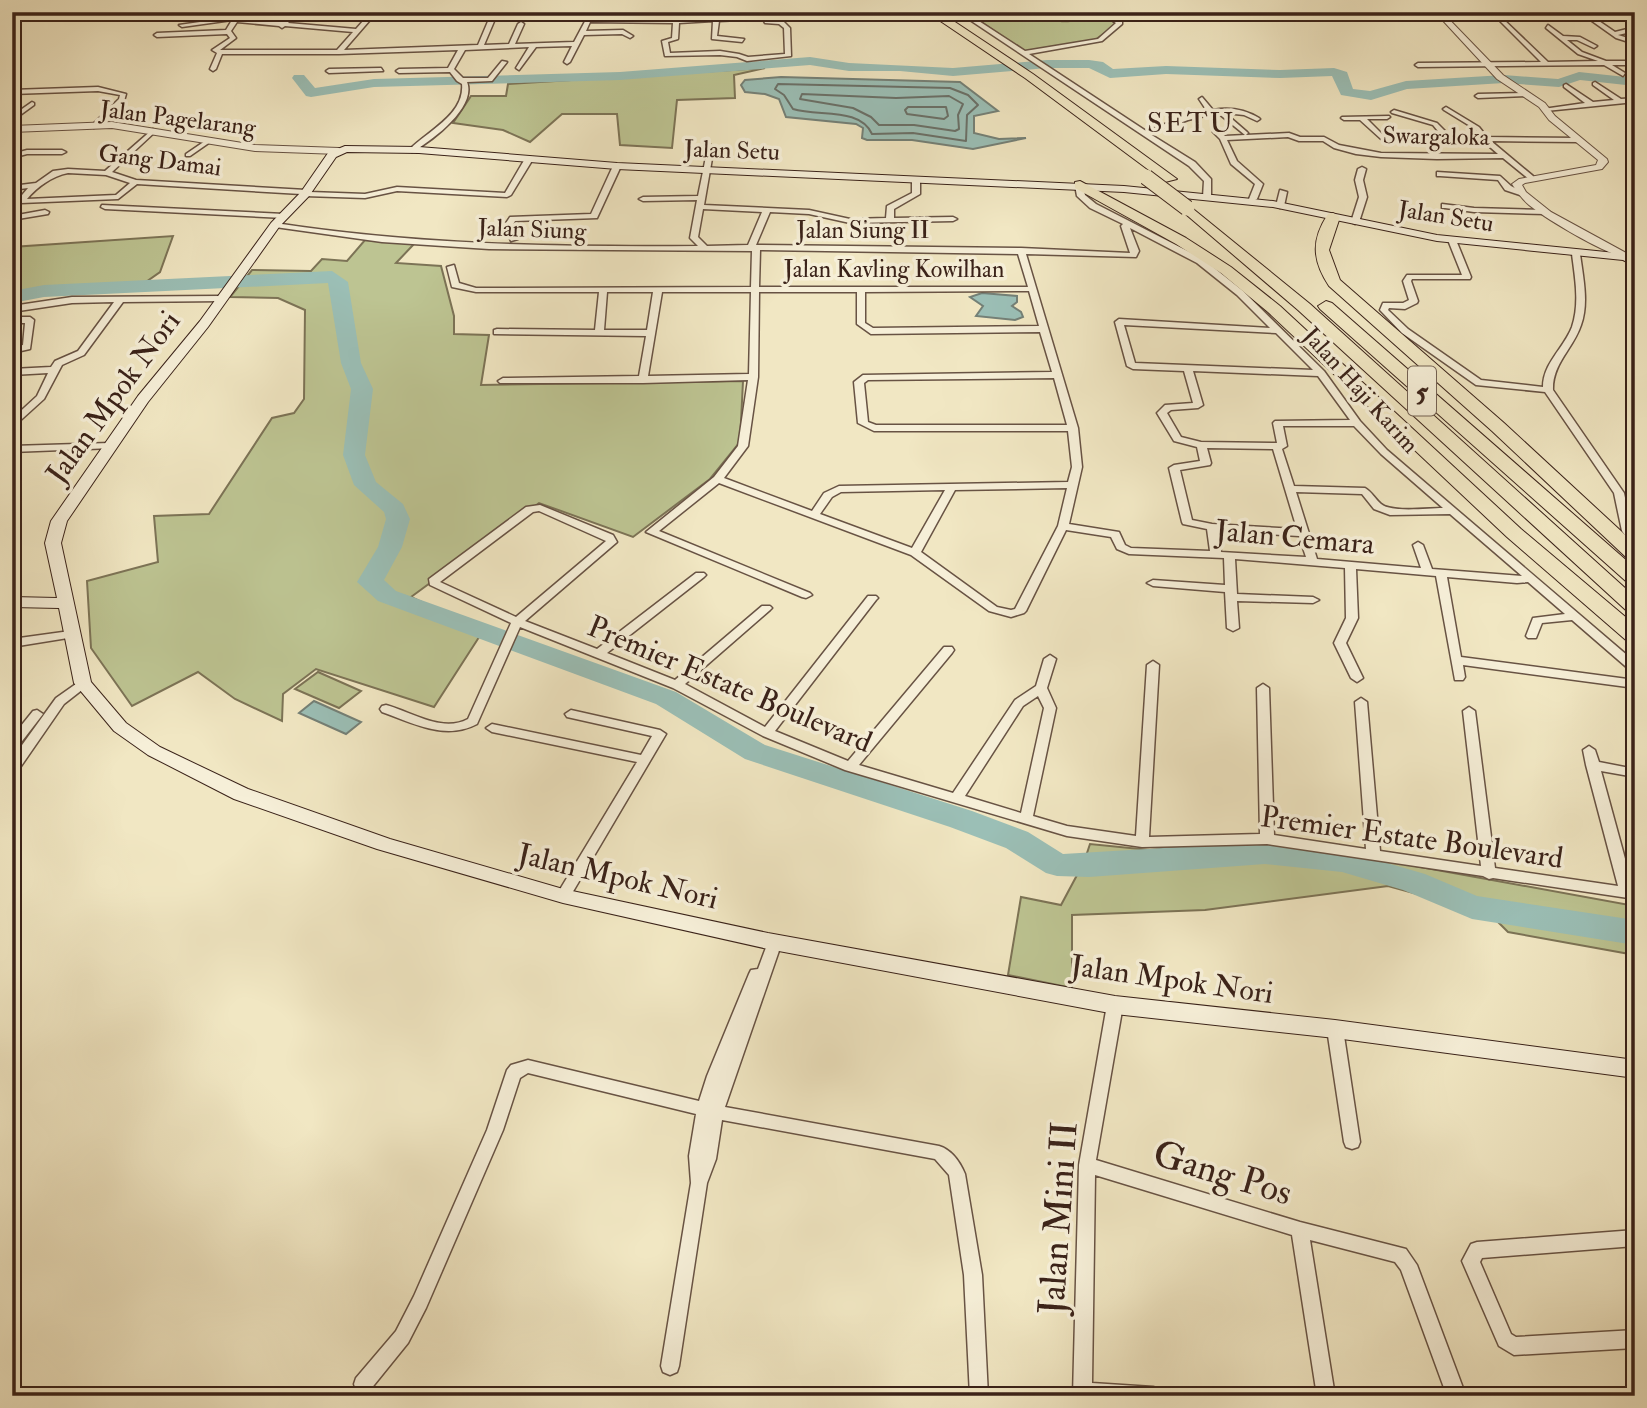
<svg xmlns="http://www.w3.org/2000/svg" width="1647" height="1408" font-family="'IM FELL Double Pica',serif">
<rect width="100%" height="100%" fill="#f1e7c3"/>
<filter id="stains"><feTurbulence type="fractalNoise" baseFrequency=".00286" numOctaves="4"/><feColorMatrix values="0 0 0 0 .2 0 0 0 0 .09 0 0 0 0 .02 0 0 0 .5 -.17"/></filter>
<radialGradient id="worn" r=".72"><stop offset=".6" stop-color="#630" stop-opacity="0"/><stop offset="1" stop-color="#630" stop-opacity=".3"/></radialGradient>
<path fill="#bdc492" stroke="#7c7356" stroke-width="2" d="M967 12H1046C1056 30 1085 16 1101 17 1107 17 1113 21 1117 24L1095 40 1026 53Z
M765 68 734 75 735 98 677 100 672 148 620 145 617 114H562L530 142 503 130 453 123 471 96H506L508 84Z
M173 236 160 272 143 284 101 285 12 297V247Z
M365 240 414 244 396 263 441 266 454 316V334L489 335 481 385 743 381 740 442 710 479 633 537 539 503 411 597 483 631 434 707 316 669 283 694 282 721 235 699 198 672 132 706 91 648 87 581 158 562 154 516 209 514 272 418 294 413 304 399 305 310 278 298 230 297 252 270 311 271 322 259 347 261Z
M318 672 361 691 339 708 295 689Z
M1244 841 1294 844 1635 906V955L1508 932 1490 914 1388 886 1205 910 1072 915V988L1008 975 1021 897 1061 905 1084 862 1090 844 1150 850Z"/>
<path fill="#9bbfb6" stroke="#748077" stroke-width="2" d="M781 77 960 82 998 111 974 116V133L999 139 1026 138 973 149 912 140H867L862 138 863 128 856 124 786 117 779 99 765 94 745 92 741 85 745 80Z
M982 293 1017 296V302L1012 306 1021 312 1023 317 1015 320 976 316 983 306 970 297Z
M314 701 361 722 346 734 299 713Z"/>
<g fill="none" stroke-linecap="round" stroke-linejoin="round">
<path stroke="#6a7068" stroke-width="2" d="M778 84 950 88 968 95 978 105 967 115 966 141 913 133 872 134C860 107 819 117 793 109L784 95 775 89Z
M802 94 896 98 949 96 963 104 958 115 959 129 955 131 914 125H879L871 117 853 108 800 99Z
M908 107H946L948 116 944 119 907 114 905 110Z"/>
<path fill="#9bbfb6" fill-rule="evenodd" d="M810 57 849 63 953 68 1047 60H1089L1103 62 1113 69 1166 66 1280 70 1334 68 1347 72 1353 89 1370 91 1406 81 1504 75 1558 79 1579 72 1635 78V86L1580 80 1559 87 1504 83 1407 89 1371 100 1341 95 1332 76 1280 78 1166 74 1110 78 1089 68H1047L953 76 900 71H849L810 65 620 80 374 87 311 97 306 96 292 78 294 75H304L315 88 374 79 620 72Z
M332 271 348 282 361 363 373 389 365 455 376 482 403 504 410 519 402 547 384 580 396 591 676 692 765 745 972 811 1028 832 1063 854 1265 842 1342 850 1425 874 1477 896 1635 920V945L1472 919 1403 890 1342 872 1265 864 1089 877 1057 876 1046 873 1006 848 950 827 745 759 656 704 378 601 357 582 378 547 386 519 384 512 354 485 343 455 351 389 341 363 328 283 44 297 12 303V291L44 285Z"/>
<g stroke="#685344" stroke-width="3">
<path id="minor" d="M238 12H244L239 19 282 22 292 13 308 12 296 15 288 23 356 29 371 12H377L344 50 478 45 492 12H498L484 45 509 44 518 24 521 22 524 24 515 44 574 42 590 12 595 13 592 18H714L715 12H719V17L771 15 774 17 769 20 783 21 790 28 791 56 747 61 737 57 720 55 665 56 662 41 672 38 673 23 590 22 586 31 623 30 633 36 630 38 622 34 584 35 570 62 567 64 564 62 572 46 536 47 519 70 516 68 529 47 465 50 454 69 463 78H488L502 61 507 62 492 81 467 82C477 107 432 141 412 152L409 150 410 149C428 131 465 114 462 84L457 81 450 72 399 73 396 71 399 69 448 68 458 50 339 54H222L216 69 213 71 210 69 217 53 212 50 230 38 227 34 157 37 154 35 157 33 226 30 232 20 182 27 179 25 235 17ZM763 19 765 23 779 24 784 28 785 54 748 57 739 54 720 51 670 53 668 42 678 39 679 23 713 21 712 39 742 42 744 39 717 36 719 21ZM237 22 279 26 282 28 285 26 353 32 337 50H220L236 38 231 31Z
M958 12H965L1025 51 1098 39 1116 23 1099 12H1106L1122 22V24L1102 41 1029 54 1146 131 1184 117 1207 111 1199 99 1202 97 1213 110C1230 107 1244 109 1259 118L1260 119 1257 121 1244 115 1225 113 1247 132 1248 133 1246 135 1289 133 1300 137H1324L1339 145 1381 153 1498 154 1483 141 1381 139 1360 120H1344L1341 118 1342 117 1389 116 1390 117 1387 119H1367L1383 135 1442 136 1433 125 1392 113 1391 112 1394 110 1437 123 1450 136H1480L1475 129 1444 110 1443 109 1446 107 1479 127 1487 137 1579 138 1582 140 1579 142 1491 141 1533 176 1534 178 1530 180 1503 158 1437 159 1381 157 1356 154 1334 148 1323 141H1299L1288 137 1227 140 1237 161 1263 184 1257 199 1253 201 1249 199 1255 184 1231 164 1220 139 1213 132 1218 131 1225 136 1245 135 1218 113 1188 120 1150 134 1195 162 1211 179V197L1207 199 1203 197 1204 181 1189 166Z
M1341 12 1359 15 1381 12 1359 19Z
M1531 12H1540L1557 19 1552 20Z
M1576 12H1584L1592 17 1587 18Z
M1500 16 1548 62 1598 61 1578 54 1546 28 1548 25 1563 36 1580 37 1597 46 1594 48 1577 40H1567L1582 52 1606 61H1635V65H1612L1625 73 1623 76 1604 65 1418 67 1415 65 1418 63 1541 62 1498 19Z
M1592 19H1596L1615 32 1635 27V31L1618 35 1635 40V44L1616 38 1592 21Z
M12 49 19 52 12 57Z
M381 68 383 71 329 73 326 71 329 69Z
M1595 82 1621 99 1635 98V102L1546 111 1543 109 1585 103 1564 87V85L1566 84 1593 102 1614 100 1593 85V83Z
M1633 86H1635V90L1630 88Z
M98 87 126 94 124 101 94 128 91 126 92 125 119 99 120 95 98 91 12 94V90Z
M1524 93 1526 94V96L1478 98 1475 96 1478 94Z
M32 102 34 103V105L12 121V116Z
M153 129 155 130V132L112 172 136 180 306 190 310 192 365 194 397 187 505 193 526 157 533 159 511 195 507 197 397 191 365 198 305 196 301 194 137 184 118 199 21 203 17 201 28 188 12 190V186L36 183 53 171 68 169 105 171ZM68 173 106 175 130 183 116 195 27 199C37 187 52 176 68 173Z
M208 139 213 140 190 156H186V154Z
M711 145 714 147 704 205 809 210 850 219 886 218 887 206 912 193V181L916 179 920 181V194L894 209V218L953 217 957 219 953 221 850 223 809 214 770 212 756 245 1021 248 1130 253 1121 226 1123 224 1090 208 1077 196 1075 185 1082 183 1085 195 1096 204 1203 259 1243 291 1324 371 1360 421 1387 450 1635 662V672L1631 671 1572 620 1542 623 1536 638H1528L1526 636 1533 618 1565 614 1528 582 1517 583 1447 577 1461 657 1635 680V688L1463 665 1465 677 1463 680H1455L1436 576 1356 569 1358 618 1346 643 1363 678 1357 682 1351 678 1334 643 1346 618 1345 568 1235 559 1237 594 1313 597 1319 600 1313 603 1237 601 1239 628 1233 631 1227 628 1225 592 1153 586 1147 583 1153 580 1225 585 1224 558 1129 554 1117 549 1111 537 1066 530 1026 611 1024 613 1011 617 989 611 911 555 719 483 659 531 810 593 812 595 806 598 802 597 646 532 714 477 738 446 748 380 643 383H500L498 381 503 378 639 376 646 336 494 334V330L497 329 595 330 599 292H476L452 287 447 267 454 265 459 283 476 288 751 287 752 251 489 249 382 242 275 227 271 225 275 223C416 245 556 247 698 246L690 238 697 200 643 201 639 199 643 197 698 196 708 147ZM703 209 762 212 748 245 707 246 698 237ZM1130 228 1197 263 1237 295 1270 328 1119 319 1115 322 1127 366 1133 369 1184 371 1193 403 1165 405 1157 413 1174 441 1197 447 1200 461 1174 465 1169 468 1182 522 1183 524 1207 529 1210 551 1131 548 1125 545 1119 532 1069 524 1082 467 1078 428 1026 254 1136 257 1139 251ZM760 250 1018 254 1028 287H759ZM1029 291 1039 326 873 328 865 323V292ZM607 292H653L647 330H604ZM662 292H751L749 374 648 376ZM759 292H857V324L871 334 1040 332 1052 372 863 375 854 382 858 423 874 431H1068L1072 467 1068 482 839 486 824 493 812 511 724 478 748 446 758 377ZM1124 325 1276 333 1313 370 1135 363ZM1193 371 1318 376 1350 420 1275 421 1273 423 1277 443 1201 442 1181 437 1167 413 1171 410 1198 408 1203 405ZM1054 378 1067 425H876L868 422 864 383 868 380ZM1283 426H1354L1381 454 1443 508C1428 508 1392 513 1381 504 1375 499 1372 492 1365 488L1294 486 1282 449 1287 446ZM1207 448 1273 449 1297 529 1212 524 1192 520 1180 470 1210 465 1211 463ZM1067 488 1058 526 1015 609 1011 610 997 607 921 552 955 490ZM945 490 912 548 820 514 832 497 841 492ZM1296 492 1362 494 1374 509 1390 515 1450 514 1522 576 1432 569 1423 545 1418 542 1413 545 1421 568 1317 559ZM1218 531 1299 536 1306 557 1221 552Z
M27 150H62L66 152 62 154H27L12 158V154Z
M617 164 621 166 597 218 515 221 512 226 518 239 511 241 504 226 510 217 591 214 613 166Z
M1362 167 1366 169 1363 180 1367 197 1359 222 1355 224 1351 222 1359 197 1355 180 1358 169Z
M1437 172 1500 176 1511 186 1524 193 1520 195 1505 190 1498 180 1440 176H1437Z
M1280 190 1287 192 1284 206 1280 208 1276 206Z
M1442 204 1474 208 1546 210 1550 212 1546 214 1474 212 1445 208H1442Z
M102 205 284 214 288 216 284 218 105 209 101 207Z
M45 210 49 212 48 214 12 220V216Z
M1449 238 1456 240 1471 277 1470 279H1412L1411 281 1418 301 1417 303 1405 309 1389 308 1388 310 1408 329 1481 380 1543 387C1543 363 1564 348 1572 327 1580 303 1575 278 1572 254L1576 252 1580 254C1583 277 1589 303 1581 325 1573 349 1552 364 1553 390L1624 493 1632 531 1635 534V544L1631 543 1622 531 1614 493 1545 392 1476 385 1402 333 1380 310 1383 303H1403L1409 300 1403 281 1407 275H1462L1448 240Z
M220 296 223 297V301L123 302 84 355 62 365 44 399 12 428V419L37 396 48 373 12 375V369L51 367 55 361 78 351 114 302 72 303 12 312V306L72 297Z
M12 317H30L34 320 30 349 12 353V347L23 345 25 323H12Z
M110 443 115 446 113 448 12 452V446Z
M540 505 613 535 617 542 525 621 597 649 696 573H704L706 575 704 577 607 653 675 680 762 606H770L772 608 770 610 685 684 765 727 868 596H876L878 598 876 600 775 731 848 761 944 647H952L954 650 952 653 859 765 953 793 1015 700 1036 686 1044 659 1050 655 1056 659 1047 688 1056 708 1033 816 1067 826 1136 836 1147 665 1153 661 1159 665 1149 837 1260 834 1257 688 1263 684 1269 688 1274 835 1366 849 1355 702 1361 698 1367 702 1380 851 1481 866 1463 711 1469 707 1475 711 1495 868 1618 886 1586 765 1583 750 1589 746 1595 750 1599 762 1635 769V777L1601 771 1633 888 1635 889V899L1493 878 1489 879 1483 876 1267 844 1142 847 1067 836 845 770 763 736 673 688 520 627 477 724C445 741 413 723 382 712L380 709 382 706 386 705C412 712 442 733 468 719L511 623 430 585 429 579 526 507ZM539 511 606 541 516 617 440 582 533 512ZM1038 696 1044 708 1021 813 965 796 1023 706Z
M70 631 76 635 74 637 12 647V639Z
M83 679 87 680 89 683 87 686 64 704 17 772 12 773V759L56 698Z
M37 710 43 714 16 749 12 750V737L33 711Z
M571 710 660 730 666 734 568 900H558L556 896 637 762 492 732 486 728 492 724 641 755 652 736 567 717 565 714Z
M775 936 780 938 782 942 725 1107 939 1146C952 1150 960 1162 965 1174L982 1275 988 1396H970L964 1275 949 1175 935 1159 722 1120 716 1159 707 1183 679 1366 677 1372 670 1375 663 1372 661 1366 691 1183 689 1156 696 1114 528 1073 520 1078 503 1130 426 1308 408 1343 370 1390 363 1393 356 1390 354 1384 356 1378 396 1331 414 1296 487 1130 507 1070 511 1065 528 1060 699 1101 707 1076 749 974 751 970 758 969 768 942 770 938Z
M1115 999 1120 1001 1123 1005 1096 1160 1300 1222 1406 1249 1417 1265 1466 1396H1447L1401 1270 1395 1262 1310 1240 1335 1396H1317L1292 1235 1095 1175 1092 1383 1153 1387 1160 1389 1162 1396H1073L1079 1165 1107 1005 1110 1001Z
M1335 1023 1340 1025 1343 1029 1360 1142 1358 1147 1352 1149 1346 1147 1344 1142 1327 1029 1330 1025Z
M1635 1230V1246L1482 1258 1480 1262 1511 1334 1516 1337 1635 1330V1348L1514 1355 1499 1346 1462 1261 1471 1244 1477 1242Z"/>
</g>
<g stroke="#685344" stroke-width="2">
<path id="tertiary" d="M1435 12H1442L1503 75 1545 103 1555 116 1607 159 1608 162 1602 169 1525 183 1522 185 1526 192 1551 212 1628 254 1635 253V259C1615 261 1546 219 1529 205 1522 199 1517 192 1512 184L1519 179 1596 165 1598 160 1549 120 1539 107 1497 79Z
M112 122 255 145 339 148 344 151 339 154 255 151 112 128 12 132V126Z"/>
</g>
<g stroke="#3a2219" stroke-width="2">
<path id="secondary" d="M345 146 419 147 617 163 1124 186 1273 201 1437 235 1626 254 1635 258V266L1623 260 1437 241 1273 207 1124 192 617 169 419 153 347 152 336 157 309 196 279 227 208 327 148 402 67 521 61 543 91 682 126 723 160 747 248 789 390 839 563 889 768 933 1115 996 1335 1020 1635 1060V1078L1335 1038 1115 1014 768 949 563 903 377 849 234 799 148 755 114 731 74 683 59 608 12 607V597L57 598 45 543 51 521 138 396 200 321 271 223 301 192 328 153Z"/>
</g>
<g stroke="#3a2219" stroke-width="2">
<path id="motorway" d="M927 12H940L1033 74 1177 179 1165 182 1025 78Z
M1080 181 1186 238 1231 267 1280 306 1521 529 1635 625V642L1627 641 1507 537 1268 312 1221 273 1176 244 1075 188V182Z
M1187 204 1310 304 1635 597V614L1628 612 1298 310 1182 211 1180 208Z
M1333 213 1340 217 1329 250 1340 280 1504 423 1635 544V561L1628 559 1492 431 1329 286C1312 260 1311 240 1328 214Z
M1326 301 1332 303 1635 568V585L1628 583 1320 309 1318 306Z"/>
</g>
<use href="#minor" fill="#f6efd8" fill-rule="evenodd"/>
<use href="#tertiary" fill="#f6efd8" fill-rule="evenodd"/>
<use href="#secondary" fill="#f6efd8" fill-rule="evenodd"/>
<use href="#motorway" fill="#f1e7c3" fill-rule="evenodd"/>
<g stroke="#3a2219" stroke-width="17" stroke-linecap="butt">
<path id="motorway-bridge" d="M1146 177 1187 208"/>
</g>
<use href="#motorway-bridge" stroke="#f1e7c3" stroke-width="15"/>
</g>
<g text-anchor="middle" stroke-width="7" stroke-linejoin="round" paint-order="stroke">
<g font-size="24" fill="#3a2219" stroke="#f6efd8">
<text transform="translate(178 118) rotate(7)" y="8">Jalan Pagelarang</text>
<text transform="translate(1436 136) rotate(1)" y="8">Swargaloka</text>
<text transform="translate(732 150) rotate(2)" y="8">Jalan Setu</text>
<text transform="translate(160 160) rotate(7)" y="8">Gang Damai</text>
<text transform="translate(1446 216) rotate(9)" y="8">Jalan Setu</text>
<text transform="translate(532 229) rotate(2)" y="8">Jalan Siung</text>
<text x="863" y="238">Jalan Siung II</text>
<text x="894" y="277">Jalan Kavling Kowilhan</text>
<text transform="translate(1361 390) rotate(48)" y="8">Jalan Haji Karim</text>
</g>
<g font-size="28" letter-spacing="2" fill="#3a2219" stroke="#f6efd8">
<text x="1191" y="132">SETU</text>
</g>
<rect fill="#f6efd8" stroke="#726052" stroke-width="2" x="1408" y="366.5" width="28" height="49" rx="5"/>
<g font-size="28" font-weight="bold" fill="#3a2219">
<text x="1422" y="401">5</text>
</g>
<g font-size="30" fill="#3a2219" stroke="#f6efd8">
<text transform="translate(113 397) rotate(-54)" y="10">Jalan Mpok Nori</text>
<text transform="translate(1295 537) rotate(5)" y="10">Jalan Cemara</text>
<text transform="translate(730 684) rotate(23)" y="10">Premier Estate Boulevard</text>
<text transform="translate(1412 837) rotate(8)" y="10">Premier Estate Boulevard</text>
<text transform="translate(618 876) rotate(13)" y="10">Jalan Mpok Nori</text>
<text transform="translate(1172 979) rotate(8)" y="10">Jalan Mpok Nori</text>
</g>
<g font-size="37" fill="#3a2219" stroke="#f6efd8">
<text transform="translate(1223 1172) rotate(17)" y="13">Gang Pos</text>
<text transform="translate(1057 1218) rotate(-86)" y="13">Jalan Mini II</text>
</g>
</g>
<rect width="1647" height="1408" fill="none" stroke="#f1e7c3" stroke-width="42"/>
<rect x="14" y="14" width="1619" height="1380" fill="none" stroke="#3a2219" stroke-width="3.5"/>
<rect x="21" y="21" width="1605" height="1366" fill="none" stroke="#3a2219" stroke-width="2"/>
<rect width="100%" height="100%" filter="url(#stains)"/>
<rect width="100%" height="100%" fill="url(#worn)"/>
</svg>
